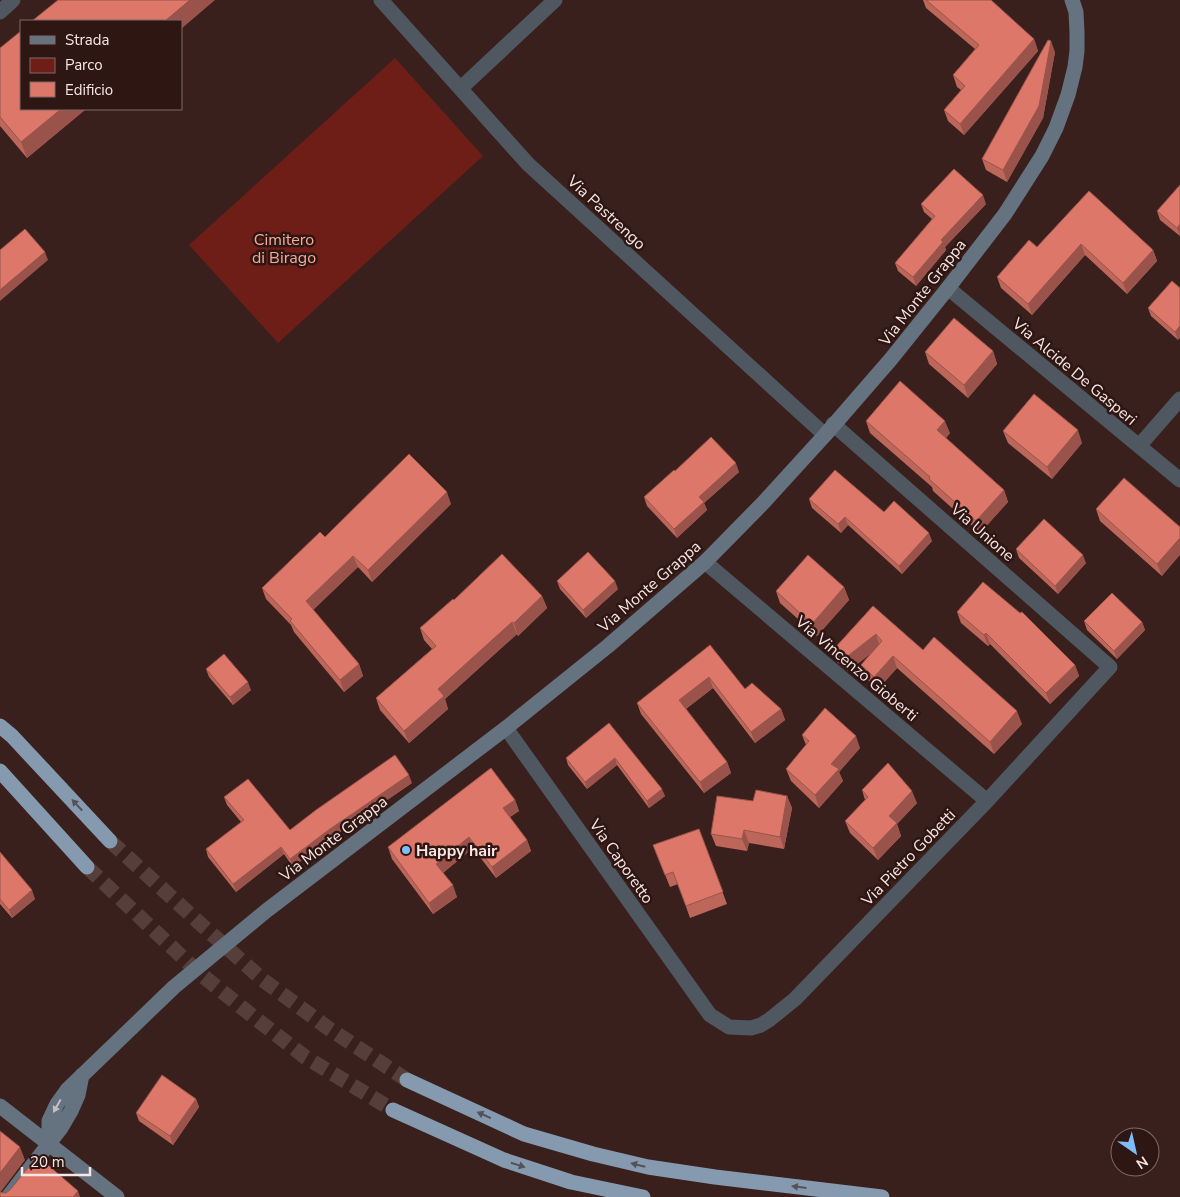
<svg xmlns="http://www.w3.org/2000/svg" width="1180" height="1197" font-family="'Nunito Sans',sans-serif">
<rect width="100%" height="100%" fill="#39201c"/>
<path fill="#6e1e17" d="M395 58 483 156 278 343 189 245Z"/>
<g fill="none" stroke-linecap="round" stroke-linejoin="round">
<path stroke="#563e3a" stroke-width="15" stroke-dasharray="15 8" stroke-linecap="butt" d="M110 841 205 928 263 980 328 1028 407 1080
M87 867 198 972 250 1014 305 1057 393 1110"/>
<path stroke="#4f5861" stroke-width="15" d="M381 0 528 164 825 435
M0 12 13 0
M461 88 555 0
M948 288 1180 480
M1139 446 1180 399
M705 562 987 801
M506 728 710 1015 729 1027 751 1028 761 1025 769 1020 795 999 987 801 1110 667 833 424"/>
<path stroke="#657381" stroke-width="15" d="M0 1106 117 1197
M49 1144V1121L57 1104 67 1090 174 987 266 911 506 728 608 646 705 562 763 503 825 435 891 359 948 288 1005 214 1042 156 1056 128 1068 95 1075 67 1077 51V32L1076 12 1072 0
M8 1197 61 1128 71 1111 78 1095 82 1075"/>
<path stroke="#859aaf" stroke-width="15" d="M0 726 12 736 110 841
M0 771 87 867
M407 1080 524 1134 593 1154 648 1167 715 1177 882 1197
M393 1110 504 1160 571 1182 643 1197"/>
</g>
<path fill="#bd665a" d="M923 0H926L1034 39 1038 51 964 135 948 121 944 110 961 90 957 87 953 75 975 49 926 8Z
M0 48 21 109H86L27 158 0 126Z
M1055 52 1043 118 1007 182 986 170 982 159Z
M1180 185V236L1160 220 1157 211Z
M1089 191 1153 250 1157 261 1127 294 1085 255 1032 315 1001 288 997 277 1037 247Z
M921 204H986L945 247 946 250 916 286 898 271 895 263 932 219 924 212Z
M1172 281 1178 340 1151 316 1148 308Z
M993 351 997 364 968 398 929 364 925 352Z
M866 421 950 433 946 438 1004 490 1008 502 980 533 933 491 932 487 870 433Z
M1003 431 1082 443 1052 479 1008 443Z
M675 471 739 472 704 503 707 510 677 538 647 506 644 497Z
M809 499 884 512 932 541 902 574 848 525 841 533 812 508Z
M451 504 372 582 358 567 313 610 359 664 363 676 344 692 294 632 291 625 266 599 262 588 325 537Z
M1096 509 1180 527 1162 576 1100 521Z
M1016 549 1086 563 1058 594 1019 558Z
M557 581 618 589 586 618 560 589Z
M844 587 849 600 817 636 780 603 776 591Z
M542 596 547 608 518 636 517 634 445 699 448 709 409 743 380 710 376 698 432 649 424 640 420 628 454 600Z
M873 606 923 650 1022 724 994 754 897 668 878 689 865 678 861 665 870 654 848 671 837 662 833 650Z
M957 612 1075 665 1079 676 1050 704 990 644 988 646 961 623Z
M1084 621 1142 622 1145 630 1117 659 1087 630Z
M710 645 745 689 781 709 785 720 755 743 713 688 686 709 727 762 731 773 704 793 641 714 637 703Z
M206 669 251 690 233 705 209 677Z
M609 723 665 796 649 808 617 765 587 789 568 765 566 758Z
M802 735 860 748 839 772 843 781 819 808 791 781 786 769 806 745Z
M412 783 333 837 293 867 284 854 236 892 208 857 206 849 241 822 227 805 224 797 290 830Z
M862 790 917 803 897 824 901 836 878 860 850 833 845 821 865 800Z
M787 796 792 808 784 849 749 843 747 851 716 846 711 834 753 801Z
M515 800 519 811 510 817 527 840 531 851 496 878 473 848 443 873 457 897 433 914 392 859 388 847Z
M699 829 727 904 690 918 678 884 670 887 653 845Z
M0 852 35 899 12 918 0 904Z
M196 1099 199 1107 173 1145 139 1121 136 1113Z"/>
<path fill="#9a534a" d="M190 0H215L181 29V21H165Z
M1034 39 1038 51 964 135 960 124Z
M1051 41 1055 52 1043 118 1007 182 1003 170Z
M61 109H86L27 158 21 142Z
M983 195 986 204 945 247 946 250 916 286 913 277 941 240Z
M1180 224V236L1177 228Z
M1081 244 1085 255 1032 315 1028 304Z
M1153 250 1157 261 1127 294 1123 283Z
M45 252 48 260 0 301V290Z
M1180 326V338L1178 340 1175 332Z
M993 351 997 364 968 398 964 385Z
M945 421 950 433 942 443 937 430Z
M1078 430 1082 443 1052 479 1047 467Z
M736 463 739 472 704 503 707 510 677 538 674 529 699 497Z
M1004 490 1008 502 980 533 976 521Z
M447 492 451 504 372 582 368 570Z
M845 517 848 525 841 533 838 524Z
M929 533 932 541 902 574 899 566Z
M1180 538V555L1162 576 1157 564Z
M1083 555 1086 563 1058 594 1055 586Z
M353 556 358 567 310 613 306 601Z
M615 581 618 589 586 618 583 610Z
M844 587 849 600 817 636 812 624Z
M542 596 547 608 518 636 514 623Z
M512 622 517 634 445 699 448 709 409 743 404 731 438 689Z
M1142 622 1145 630 1117 659 1114 651Z
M986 633 990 644 988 646 984 635Z
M876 634 880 647 848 671 844 659Z
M893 656 897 668 878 689 874 677Z
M359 664 363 676 344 692 340 680Z
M1075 665 1079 676 1050 704 1046 693Z
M709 677 713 688 683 711 679 700Z
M248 682 251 690 233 705 230 697Z
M781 709 785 720 755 743 751 732Z
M1017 711 1022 724 994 754 990 742Z
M856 736 860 748 839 772 843 781 819 808 815 795 831 764Z
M615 758 617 765 587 789 585 782Z
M727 762 731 773 704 793 700 782Z
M409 775 412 783 333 837 293 867 290 859 330 829Z
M662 789 665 796 649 808 647 801Z
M912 791 917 803 897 824 901 836 878 860 873 848 889 816Z
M787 796 792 808 784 849 780 837Z
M515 800 519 811 507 819 503 808Z
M744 830 749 843 747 851 742 839Z
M469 837 473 848 440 875 436 864Z
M527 840 531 851 496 878 492 867Z
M281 847 284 854 236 892 233 884Z
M453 885 457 897 433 914 429 903Z
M32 890 35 899 12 918 9 910Z
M196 1099 199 1107 173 1145 170 1136Z
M20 1147 25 1160 0 1193V1173Z
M78 1191 80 1197H73Z"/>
<path fill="#dc7769" stroke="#9a534a" d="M58 0H190L165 21H32Z
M926 0H991L1034 39 960 124 944 110 965 86 953 75 979 45Z
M21 31V109H61L21 142 0 117V48Z
M1048 40 1051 41 1039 106 1003 170 982 159Z
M954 169 983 195 941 240 943 242 913 277 895 263 935 216 921 204Z
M1180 185V224L1177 228 1157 211Z
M1089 191 1153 250 1123 283 1081 244 1028 304 997 277 1029 240 1037 247Z
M25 229 45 252 0 290V250Z
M1172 281 1180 288V326L1175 332 1148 308Z
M954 318 993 351 964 385 925 352Z
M900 381 945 421 937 430 1004 490 976 521 929 479 930 477 866 421Z
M1034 394 1078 430 1047 467 1003 431Z
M711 437 736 463 699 497 704 502 674 529 644 497 674 470 675 471Z
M409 454 447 492 368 570 353 556 306 601 359 664 340 680 290 621 292 619 262 588 320 532 325 537Z
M835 470 884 512 894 501 929 533 899 566 845 517 838 524 809 499Z
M1124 478 1180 527V538L1157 564 1096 509Z
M1044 519 1083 555 1055 586 1016 549Z
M588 552 615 581 583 610 557 581Z
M502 554 542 596 514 623 512 622 438 689 444 696 404 731 376 698 436 646 420 628 453 599 454 600Z
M808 555 844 587 812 624 776 591Z
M983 582 1020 613 1022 612 1075 665 1046 693 986 633 984 635 957 612Z
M1112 593 1142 622 1114 651 1084 621Z
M873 606 923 650 934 637 1017 711 990 742 893 656 874 677 861 665 882 641 876 634 844 659 833 650Z
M710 645 745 689 752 683 781 709 751 732 709 677 679 700 727 762 700 782 637 703Z
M224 654 248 682 230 697 206 669Z
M825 708 856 736 831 764 839 769 815 795 786 769 809 741 802 735Z
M609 723 662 789 647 801 615 758 585 782 566 758Z
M395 755 409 775 330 829 290 859 281 847 233 884 206 849 244 820 224 797 248 779 290 830 316 810Z
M888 763 912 791 889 816 897 823 873 848 845 821 868 797 862 790Z
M491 768 515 800 503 808 527 840 492 867 469 837 436 864 453 885 429 903 388 847Z
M756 790 787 796 780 837 744 830 742 839 711 834 717 796 753 801Z
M699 829 723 892 686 906 673 872 665 875 653 845Z
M0 852 32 890 9 910 0 899Z
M162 1075 196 1099 170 1136 136 1113Z
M0 1131 20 1147 0 1173Z
M35 1159 45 1167 48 1165 78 1191 73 1197H1L0 1196V1192L3 1193H6L10 1190Z"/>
<defs><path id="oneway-solid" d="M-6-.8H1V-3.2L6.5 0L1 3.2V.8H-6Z" transform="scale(1.25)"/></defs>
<g fill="#555159">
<use href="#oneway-solid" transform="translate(77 805) rotate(-133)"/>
<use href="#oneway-solid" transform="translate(484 1115) rotate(-156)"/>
<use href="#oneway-solid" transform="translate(518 1165) rotate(18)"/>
<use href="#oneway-solid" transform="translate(638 1165) rotate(-166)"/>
<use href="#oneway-solid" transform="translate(799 1187) rotate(-173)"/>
</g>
<use fill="#c5bec1" href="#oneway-solid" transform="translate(57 1106) rotate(119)"/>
<circle fill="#7fbdfa" stroke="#2e1613" stroke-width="2" cx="406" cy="850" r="5"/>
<g text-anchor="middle" stroke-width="5" stroke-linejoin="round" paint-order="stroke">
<g font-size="16" fill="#f8e6e4" stroke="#2e1613">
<text transform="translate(607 212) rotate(43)" y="6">Via Pastrengo</text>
<text transform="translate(922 292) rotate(-52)" y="6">Via Monte Grappa</text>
<text transform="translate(1075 371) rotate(40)" y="6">Via Alcide De Gasperi</text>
<text transform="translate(983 532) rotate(41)" y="6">Via Unione</text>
<text transform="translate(649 586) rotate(-41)" y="6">Via Monte Grappa</text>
<text transform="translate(857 668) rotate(40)" y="6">Via Vincenzo Gioberti</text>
<text transform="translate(333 838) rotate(-37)" y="6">Via Monte Grappa</text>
<text transform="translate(908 857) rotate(-46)" y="6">Via Pietro Gobetti</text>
<text transform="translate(622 861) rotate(55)" y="6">Via Caporetto</text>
</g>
<g font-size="16" fill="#f8aa9e" stroke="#2e1613">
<text x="284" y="245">Cimitero<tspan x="284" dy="18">di Birago</tspan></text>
</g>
<g font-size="16" font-weight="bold" fill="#f8e6e4" stroke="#2e1613" text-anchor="start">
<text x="416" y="856">Happy hair</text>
</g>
</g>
<rect x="20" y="20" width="162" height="90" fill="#2e1613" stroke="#7f6967"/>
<rect x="30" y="36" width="25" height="8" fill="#657381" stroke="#7f6967"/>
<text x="65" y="45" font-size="15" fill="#f8e6e4">Strada</text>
<rect x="30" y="58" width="25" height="15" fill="#6e1e17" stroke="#7f6967"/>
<text x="65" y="70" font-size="15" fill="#f8e6e4">Parco</text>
<rect x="30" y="82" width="25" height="15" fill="#dc7769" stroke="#7f6967"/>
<text x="65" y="95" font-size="15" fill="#f8e6e4">Edificio</text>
<g transform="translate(1135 1152) rotate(146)"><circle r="24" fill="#2e1613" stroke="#7f6967"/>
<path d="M0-4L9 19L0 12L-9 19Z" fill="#7fbdfa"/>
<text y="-8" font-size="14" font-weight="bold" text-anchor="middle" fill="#f8e6e4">N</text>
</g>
<path d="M22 1167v8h68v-8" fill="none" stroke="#f8e6e4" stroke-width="2.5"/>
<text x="30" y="1167" font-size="15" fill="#f8e6e4" stroke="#2e1613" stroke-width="4" paint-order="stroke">20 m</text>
</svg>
